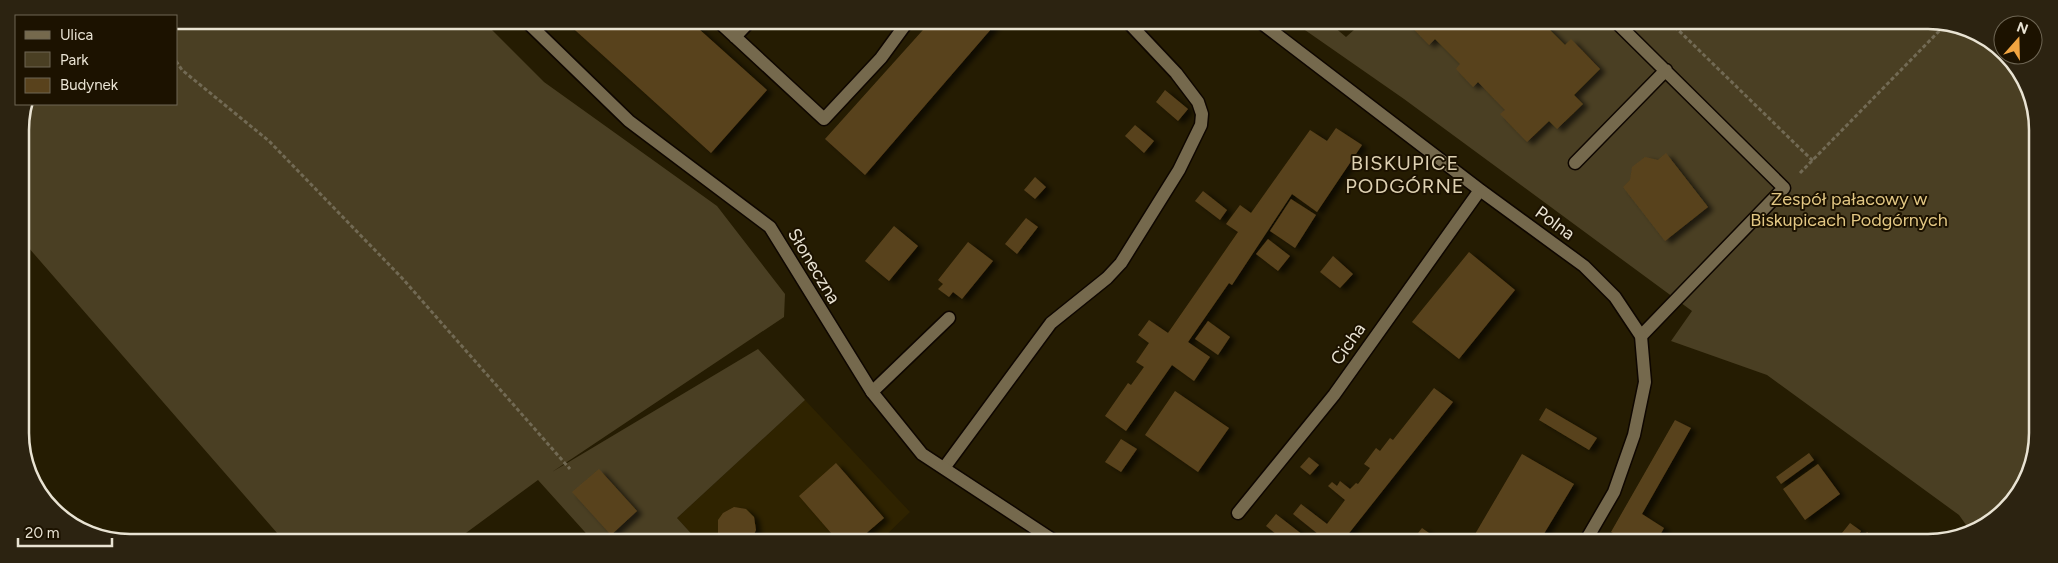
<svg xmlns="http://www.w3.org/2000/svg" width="2058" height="563" font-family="Figtree,sans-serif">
<defs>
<filter id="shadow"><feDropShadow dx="5.5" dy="3" stdDeviation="2.5" flood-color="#0009"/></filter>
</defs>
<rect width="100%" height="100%" fill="#251c02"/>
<path fill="#2f2300" d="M805 400 910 512 879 542 698 541 677 518Z"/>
<path fill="#4a3f23" d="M176 20H482L544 82 717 206 785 294 784 317 552 472 758 349 805 400 677 518 698 541H593L538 480 455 541H284L21 239 20 123 25 104H176Z
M1292 21H1330L1333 26 1346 37 1364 21 1950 22 2003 51V55H2007L2036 109V455L2000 516 1969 529 1959 515 1767 375 1671 341 1692 311 1404 99Z"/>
<path fill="#59421c" filter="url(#shadow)" d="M565 21H690L767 90 711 153Z
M931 21H998L865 175 825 139Z
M1407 22H1542L1565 45 1571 39 1600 69 1574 95 1583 104 1557 129 1549 121 1527 142 1500 114 1505 110 1478 82 1473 87 1456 69 1460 64 1435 39 1429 45Z
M1165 90 1188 109 1178 121 1156 102Z
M1135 125 1154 141 1144 153 1125 136Z
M1336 128 1362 145 1317 212 1292 194 1232 285 1229 283 1188 342 1210 357 1194 381 1172 365 1126 431 1105 416 1128 383 1131 385 1144 367 1136 362 1149 343 1138 335 1149 320 1168 333 1238 232 1226 224 1240 205 1251 213 1310 130 1327 141Z
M1666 153 1708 207 1665 241 1623 187 1630 180 1632 167 1645 157 1658 160Z
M1035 177 1046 187 1035 199 1024 190Z
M1203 191 1227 210 1220 220 1195 201Z
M1291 199 1316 215 1295 248 1270 231Z
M1026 218 1038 227 1017 254 1005 244Z
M894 226 918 246 889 281 865 261Z
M1268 239 1290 256 1278 271 1256 254Z
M968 242 993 261 962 299 953 292 949 297 938 289 943 284 938 280Z
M1469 252 1515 290 1459 359 1412 322Z
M1333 256 1353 274 1340 288 1320 272Z
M1208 321 1230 337 1218 355 1195 339Z
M1434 388 1453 402 1342 542H1286L1266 526 1276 514 1312 542 1318 534 1293 514 1301 504 1327 524 1345 500 1328 486 1332 482 1337 486 1340 481 1350 489 1356 483 1358 484 1370 468 1364 464 1376 448 1380 451 1390 438 1393 440Z
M1175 391 1229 428 1198 472 1145 435Z
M1546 408 1597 438 1589 450 1539 420Z
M1675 420 1691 428 1642 514 1664 528 1656 542H1629L1611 532Z
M1121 439 1137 449 1121 472 1105 462Z
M1809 453 1814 460 1781 484 1776 477Z
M1522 454 1574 484 1539 542H1474L1471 541Z
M1309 457 1319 465 1310 475 1300 467Z
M836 463 884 518 856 542H849L844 536 838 541 799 496Z
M1818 464 1840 494 1805 520 1783 489Z
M599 469 637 511 611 535 572 492Z
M734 507 746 509 754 517 756 530 750 542 724 541 718 534V520L723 513Z
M1850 523 1861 531 1853 543H1834Z
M1422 528 1436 538 1433 542H1411Z
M1867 532 1878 541 1881 536 1890 543H1859Z"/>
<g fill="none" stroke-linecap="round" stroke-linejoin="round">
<g stroke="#0e0600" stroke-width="15">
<path id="lane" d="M718 21 824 119 881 58 908 21
M1616 22 1784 188 1641 336
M735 37 750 21
M1575 163 1666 70
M872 392 949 318
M944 468 1051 323 1107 278 1121 263 1179 170 1201 125 1202 114 1198 102 1176 73 1127 21"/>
</g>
<g stroke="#0e0600" stroke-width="15">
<path id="street" d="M525 20 629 121 770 227 872 392 922 454 1056 542
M1259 21 1480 190 1584 266 1615 297 1641 336 1645 382 1634 435 1614 492 1585 542
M1238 513 1334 395 1480 190"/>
</g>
<path stroke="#726a54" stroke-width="3" stroke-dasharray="4 2.5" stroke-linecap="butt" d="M1670 22 1813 161
M176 61 182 70 269 141 402 278 570 469
M1800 173 1948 22"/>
<use href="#lane" stroke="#75694d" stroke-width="12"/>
<use href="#street" stroke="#75694d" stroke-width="12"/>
</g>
<g text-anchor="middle" stroke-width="4" stroke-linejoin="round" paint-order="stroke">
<g font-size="18" fill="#e2c783" stroke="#1c1200">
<text x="1849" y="205">Zespół pałacowy w<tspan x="1849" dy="21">Biskupicach Podgórnych</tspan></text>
</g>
<g font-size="18" fill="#e9e3d3" stroke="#1c1200">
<text transform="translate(1555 223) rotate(36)" y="6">Polna</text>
<text transform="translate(814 266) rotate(59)" y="6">Słoneczna</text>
<text transform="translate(1348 344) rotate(-55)" y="6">Cicha</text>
</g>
<g font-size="20" letter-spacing="1" fill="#ded1b2" stroke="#1c1200">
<text x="1405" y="170">BISKUPICE<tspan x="1405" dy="23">PODGÓRNE</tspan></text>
</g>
</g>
<path d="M0 0H2058V563H0ZM130 29H1928A101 101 0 0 1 2029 130V433A101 101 0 0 1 1928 534H130A101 101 0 0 1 29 433V130A101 101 0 0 1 130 29Z" fill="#2c2311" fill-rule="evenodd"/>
<path fill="none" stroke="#e9e3d3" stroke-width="2.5" d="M130 29H1928A101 101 0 0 1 2029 130V433A101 101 0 0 1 1928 534H130A101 101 0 0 1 29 433V130A101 101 0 0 1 130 29Z"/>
<rect x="15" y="15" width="162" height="90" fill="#1c1200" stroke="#6e6654"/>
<rect x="25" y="31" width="25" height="8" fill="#75694d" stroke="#6e6654"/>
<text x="60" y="40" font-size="15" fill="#e9e3d3">Ulica</text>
<rect x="25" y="52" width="25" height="15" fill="#4a3f23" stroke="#6e6654"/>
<text x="60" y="65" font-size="15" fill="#e9e3d3">Park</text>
<rect x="25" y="78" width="25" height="15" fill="#59421c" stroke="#6e6654"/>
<text x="60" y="90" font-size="15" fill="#e9e3d3">Budynek</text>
<g transform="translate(2018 40) rotate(20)"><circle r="24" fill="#1c1200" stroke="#6e6654"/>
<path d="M0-4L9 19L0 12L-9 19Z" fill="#f2a541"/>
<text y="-8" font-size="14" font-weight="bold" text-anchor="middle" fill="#e9e3d3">N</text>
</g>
<path d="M18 538v8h94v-8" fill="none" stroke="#e9e3d3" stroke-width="2.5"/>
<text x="25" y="538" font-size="15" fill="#e9e3d3" stroke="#1c1200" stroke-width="4" paint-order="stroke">20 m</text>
</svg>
